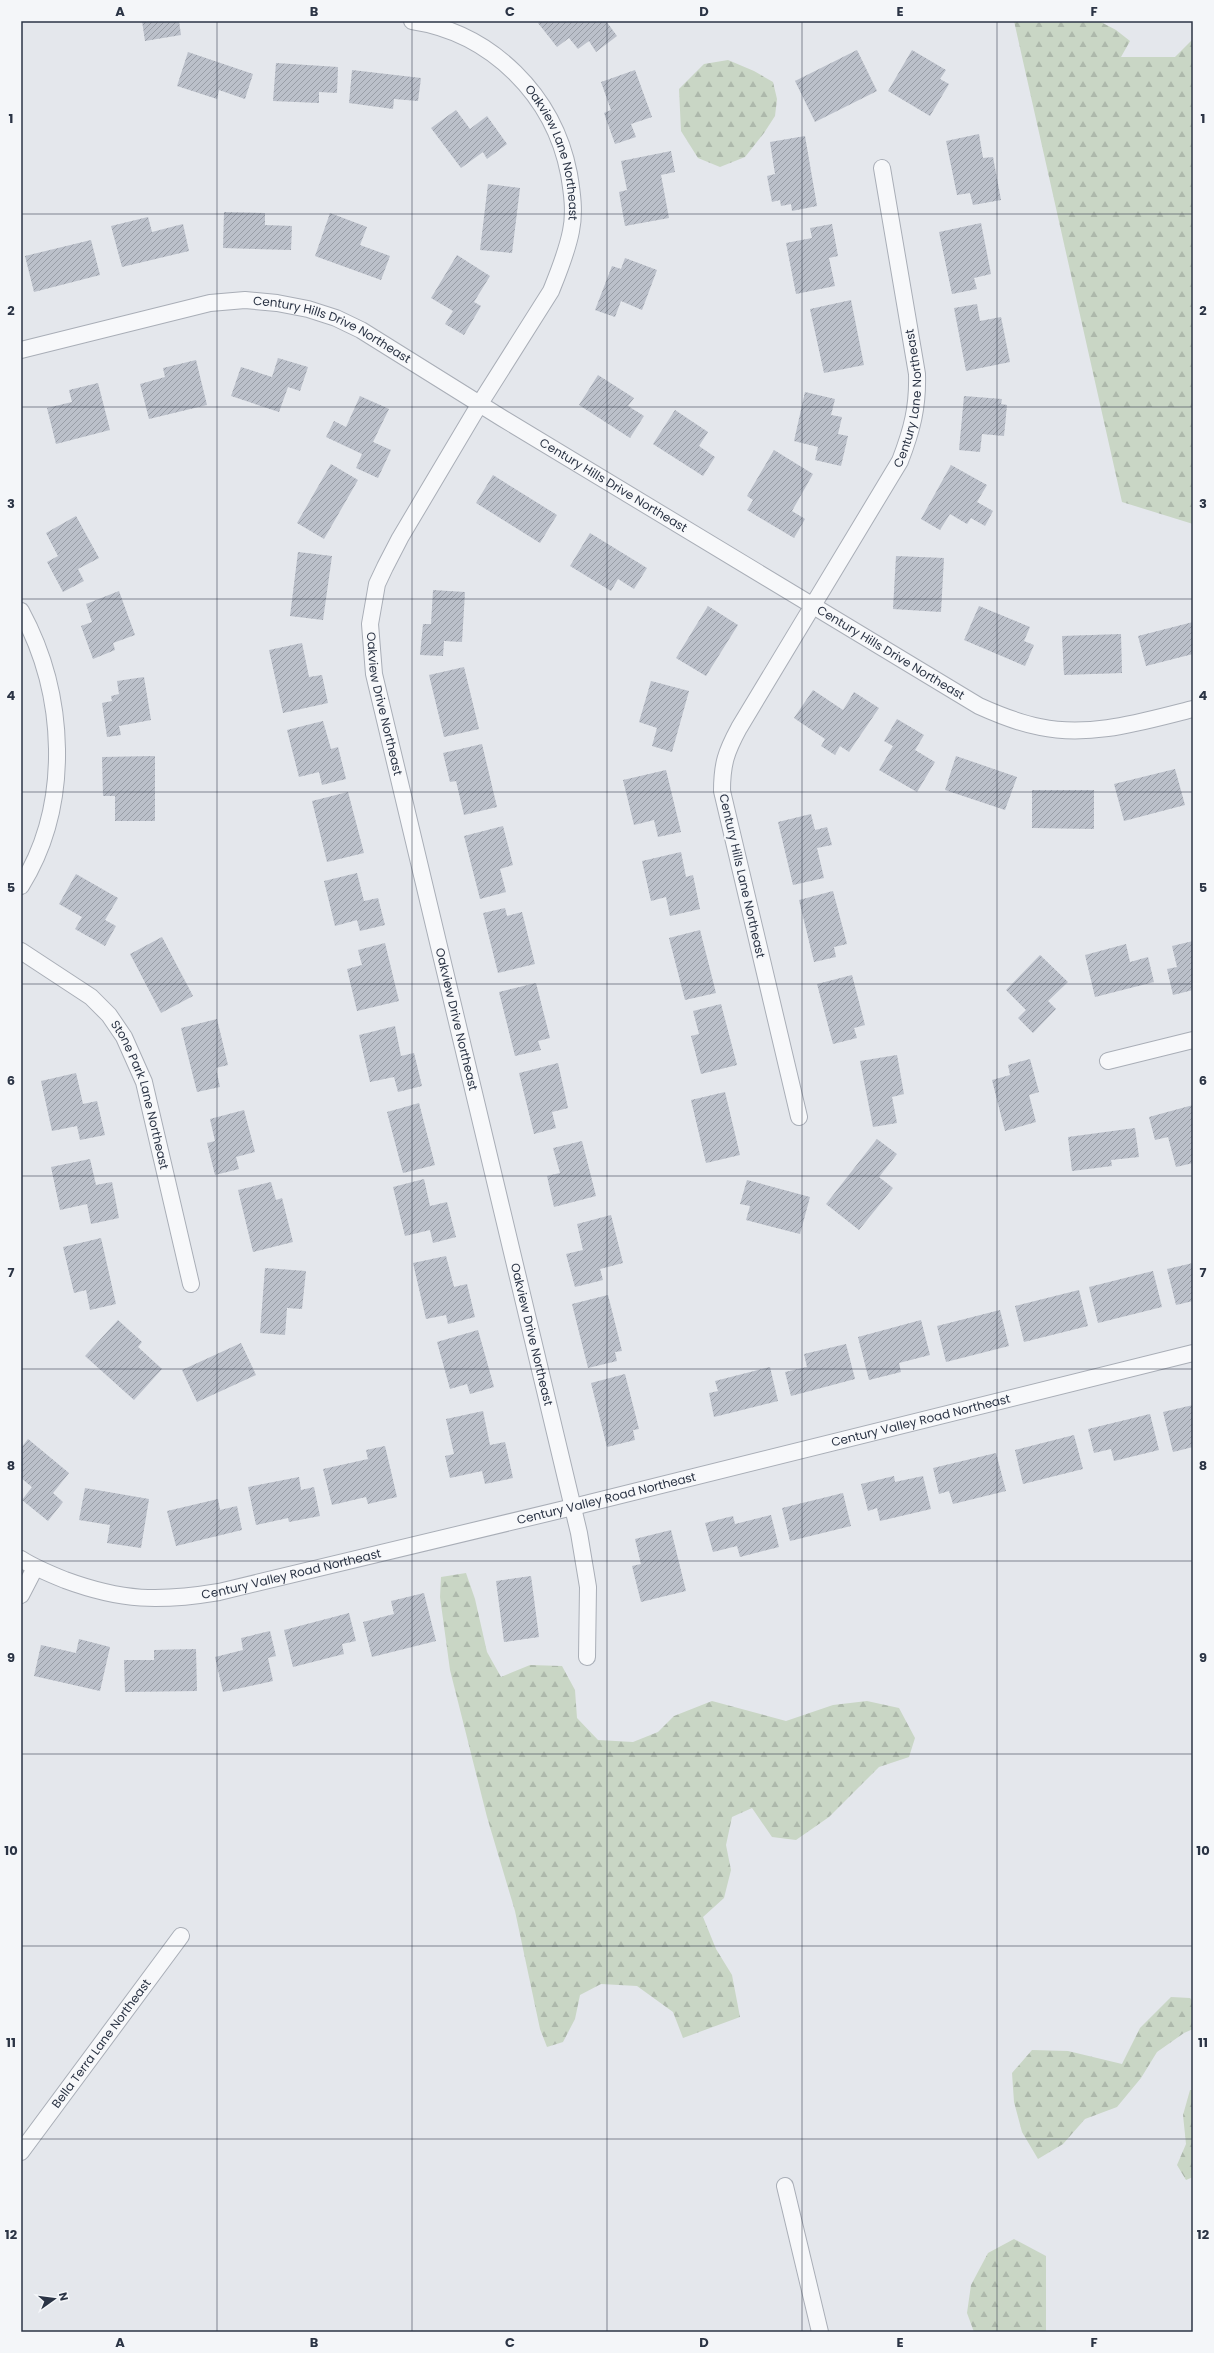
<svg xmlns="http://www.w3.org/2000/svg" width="1214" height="2353" font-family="Poppins,sans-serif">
<defs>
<pattern id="forest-firs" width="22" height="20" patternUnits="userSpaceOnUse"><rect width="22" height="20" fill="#c9d6c5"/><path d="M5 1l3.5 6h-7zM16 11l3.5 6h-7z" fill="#adb8ab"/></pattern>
<pattern id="building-hatch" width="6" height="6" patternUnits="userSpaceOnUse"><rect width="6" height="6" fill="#bbc0ca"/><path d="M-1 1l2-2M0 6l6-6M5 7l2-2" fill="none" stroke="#989da6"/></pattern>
</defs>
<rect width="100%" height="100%" fill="#e4e7ec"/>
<path fill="url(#forest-firs)" d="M1014 21H1099L1116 30 1130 41 1121 57H1175L1193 39V524L1122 502Z
M728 60 754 71 773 82 777 99 775 116 764 133 745 157 720 167 698 158 681 131 679 89 704 64Z
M466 1573 475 1599 487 1652 501 1677 530 1665 562 1666 575 1690 577 1718 598 1740 633 1742 658 1732 674 1716 712 1701 786 1721 833 1705 867 1701 899 1708 915 1738 909 1757 879 1767 829 1817 796 1840 772 1837 752 1808 732 1817 726 1845 731 1870 724 1898 703 1917 716 1949 732 1975 740 2017 683 2038 673 2012 637 1986 601 1984 580 1995 575 2019 563 2042 547 2047 540 2029 515 1911 487 1817 450 1670 440 1597 441 1577Z
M1171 1997 1190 1998 1193 2001V2029L1184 2033 1157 2052 1141 2078 1117 2107 1085 2119 1063 2144 1038 2159 1022 2132 1014 2102 1012 2073 1032 2050 1068 2051 1122 2064 1140 2028Z
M1190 2090H1193V2177L1186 2180 1177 2165 1186 2144 1183 2115Z
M1014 2239 1046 2256V2332H974L967 2313 971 2285 988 2253Z"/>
<path fill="url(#building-hatch)" d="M142 21H179L181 35 145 41Z
M541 21H606L617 36 596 52 589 41 578 49 569 38 557 47 538 23Z
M857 50 877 91 815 122 795 81Z
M912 50 946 70 940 79 949 84 930 116 888 91Z
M188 52 253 74 245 99 219 90 217 99 177 86Z
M276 63 338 67 337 93 319 92V103L273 101Z
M352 70 421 78 418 101 394 99 393 109 349 103Z
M635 70 652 117 631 124 636 137 615 144 604 113 611 110 601 82Z
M456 110 470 129 487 116 507 144 487 159 483 152 461 168 431 128Z
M979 134 983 158 993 157 1001 200 973 205 970 193 957 195 946 141Z
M805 136 817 206 792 211 791 204 781 206 780 200 772 202 767 176 775 174 770 142Z
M671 151 675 172 661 175 669 218 625 226 619 192 627 190 621 161Z
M488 184 520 188 512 253 480 250Z
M224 212 265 213V225L292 226 291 250 223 248Z
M330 213 367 227 360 245 390 256 381 280 315 256Z
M148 217 152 232 183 224 189 251 122 267 111 226Z
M981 223 991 274 974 278 977 289 952 294 939 232Z
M832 224 838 256 829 258 835 286 796 294 786 243 812 238 810 228Z
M91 240 100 275 34 292 25 256Z
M457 255 490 276 474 302 481 306 464 335 445 324 453 311 431 298Z
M625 258 657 270 642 310 621 301 615 317 595 310 612 266 621 269Z
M851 300 864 365 824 373 810 309Z
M977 304 980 321 1001 317 1010 362 966 371 954 308Z
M278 358 308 367 300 391 288 387 279 412 231 396 241 367 272 377Z
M196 360 207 405 149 419 140 384 165 377 163 368Z
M598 375 634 398 628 406 644 416 630 438 579 405Z
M98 383 110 430 56 444 47 408 72 402 69 390Z
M805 392 835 399 831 415 842 417 838 434 848 436 841 466 815 460 818 447 794 441Z
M360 396 389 409 373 442 391 450 378 478 356 468 362 454 326 437 334 421 346 427Z
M964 396 1002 399 1001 404 1007 405 1004 436 982 434 980 452 959 450Z
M675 410 708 432 699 446 715 457 703 476 653 444Z
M774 450 813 474 792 511 805 519 794 538 747 510 753 500 747 496Z
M331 464 358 480 324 539 297 523Z
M951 465 987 485 977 502 993 511 985 526 971 518 967 524 950 514 940 530 921 519Z
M493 475 557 515 540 543 476 503Z
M76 516 99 558 78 569 84 581 63 592 47 562 58 556 46 533Z
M590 533 647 568 634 589 618 579 611 591 570 566Z
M298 552 332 556 323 620 290 616Z
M896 556 944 558 941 612 893 609Z
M433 590 465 592 462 642 444 641 443 656 420 655 423 624H431Z
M119 591 135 635 113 643 115 650 93 659 81 626 92 622 86 604Z
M708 606 738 625 706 676 676 658Z
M979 606 1030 627 1024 641 1034 645 1025 666 964 640Z
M1193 622V654L1146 666 1138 636Z
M1121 634 1122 673 1064 675 1062 636Z
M302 643 309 677 322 675 328 703 283 713 269 650Z
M464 667 479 729 444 737 429 675Z
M144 677 151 720 119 726 121 735 107 737 102 703 112 701 111 696 119 694 117 681Z
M651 681 689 691 672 752 652 746 657 728 639 722Z
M813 690 843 710 854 692 879 708 849 752 840 746 835 755 821 746 825 739 794 718Z
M897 719 924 735 915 750 935 762 917 792 879 770 893 746 884 741Z
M323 721 331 749 338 747 346 779 322 785 319 772 299 777 287 730Z
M482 744 497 807 464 815 456 781 450 782 443 753Z
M155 756V821H115V796H103L102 757Z
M956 756 1017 777 1005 810 945 790Z
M1175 769 1185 805 1124 821 1114 784Z
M666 770 681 832 658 837 654 820 634 825 623 780Z
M1032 790H1094V829L1032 828Z
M348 792 364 853 327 862 312 801Z
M811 814 815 830 827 827 832 845 817 848 824 878 793 885 778 822Z
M503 826 513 865 500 869 506 892 480 899 464 836Z
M681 852 686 877 693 875 700 909 670 916 666 897 651 901 642 861Z
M357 873 364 901 378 898 385 925 360 931 357 920 335 926 324 881Z
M76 874 118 898 105 920 116 926 105 946 75 929 82 917 59 904Z
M833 891 847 944 834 947 836 957 814 962 799 900Z
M505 908 507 916 522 912 535 964 498 973 483 913Z
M700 930 716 993 685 1000 669 938Z
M162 937 193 996 161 1013 130 954Z
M1193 941V990L1173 995 1167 969 1177 967 1172 946Z
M385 943 399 1001 357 1011 347 969 362 965 358 950Z
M1126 944 1130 962 1148 957 1154 982 1095 997 1085 955Z
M1040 955 1068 982 1048 1001 1056 1009 1033 1033 1018 1018 1026 1010 1006 990Z
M852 975 865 1025 854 1028 857 1038 833 1044 817 984Z
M536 983 550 1038 538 1041 541 1050 515 1056 499 992Z
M721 1004 737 1065 701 1074 691 1036 699 1034 693 1011Z
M217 1019 228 1065 216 1068 220 1087 197 1092 181 1028Z
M395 1026 401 1056 414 1053 422 1086 398 1092 394 1077 370 1082 359 1035Z
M897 1055 904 1094 892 1097 897 1123 873 1127 860 1061Z
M1030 1059 1039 1092 1029 1095 1036 1122 1005 1131 992 1080 1010 1075 1008 1065Z
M558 1063 568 1108 552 1112 556 1128 534 1134 519 1073Z
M76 1073 83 1104 97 1101 105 1135 80 1140 77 1126 52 1131 41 1081Z
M725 1092 740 1155 706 1163 691 1100Z
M419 1103 435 1165 403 1173 387 1112Z
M1193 1105V1163L1176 1167 1168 1137 1155 1140 1149 1117Z
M244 1110 255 1152 236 1157 239 1169 215 1175 207 1143 215 1141 210 1119Z
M1135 1128 1139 1157 1111 1160 1112 1166 1072 1171 1068 1137Z
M877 1139 897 1154 879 1177 893 1188 859 1230 826 1204Z
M582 1141 596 1196 554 1207 547 1176 560 1173 553 1148Z
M90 1159 96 1185 112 1182 119 1218 91 1224 87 1204 60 1210 51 1167Z
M424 1179 430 1206 447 1202 456 1237 433 1243 430 1230 405 1236 393 1187Z
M747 1180 810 1197 800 1234 746 1220 750 1206 740 1204Z
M271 1182 276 1200 282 1198 293 1242 253 1252 238 1190Z
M611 1215 623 1263 600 1269 603 1280 575 1287 566 1254 583 1250 577 1224Z
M101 1238 116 1304 90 1310 86 1290 74 1293 63 1247Z
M446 1256 454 1287 467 1284 475 1317 448 1324 446 1315 426 1319 413 1263Z
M1193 1263V1301L1176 1305 1167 1269Z
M265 1268 306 1271 302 1309 287 1308 285 1335 260 1333Z
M1153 1271 1162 1307 1098 1323 1089 1287Z
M1079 1290 1088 1326 1024 1342 1015 1306Z
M608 1295 622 1351 615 1352 617 1361 588 1368 572 1304Z
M1000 1310 1009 1346 946 1362 937 1326Z
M118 1320 142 1342 138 1347 162 1369 134 1400 85 1356Z
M921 1320 930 1355 899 1363 901 1372 869 1380 858 1337Z
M478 1330 494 1387 470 1394 467 1384 450 1389 437 1342Z
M241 1343 256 1375 197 1402 182 1370Z
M846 1344 855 1379 791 1396 785 1372 807 1367 804 1354Z
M770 1367 778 1401 714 1417 709 1393 718 1391 715 1381Z
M625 1374 639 1429 633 1430 635 1440 607 1447 591 1383Z
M1193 1405V1447L1173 1452 1163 1412Z
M483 1411 490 1445 505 1442 513 1478 485 1484 482 1471 450 1478 445 1456 454 1454 446 1419Z
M1150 1414 1159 1450 1114 1461 1111 1449 1094 1453 1088 1429Z
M1074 1435 1083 1469 1023 1484 1015 1450Z
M28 1439 69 1473 53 1493 63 1502 48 1521 22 1500 32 1487 21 1478V1448Z
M385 1446 397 1497 368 1504 366 1497 332 1505 323 1469 368 1459 366 1450Z
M996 1453 1006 1491 953 1504 949 1491 939 1494 933 1468Z
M894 1476 895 1482 923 1476 931 1509 880 1521 877 1508 868 1511 861 1484Z
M299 1477 301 1490 314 1487 320 1516 289 1522 288 1518 256 1525 248 1487Z
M85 1488 149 1499 141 1548 107 1543 110 1525 79 1520Z
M843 1493 851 1526 790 1541 782 1508Z
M218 1499 220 1510 237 1506 242 1530 176 1546 167 1511Z
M771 1515 779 1547 740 1557 737 1546 713 1552 705 1523 733 1516 735 1524Z
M671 1530 686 1591 641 1602 632 1566 641 1564 635 1539Z
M531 1576 539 1637 504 1642 496 1581Z
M424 1593 436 1641 372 1657 363 1622 394 1614 391 1601Z
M349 1613 356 1641 342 1644 344 1654 293 1667 284 1630Z
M270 1631 276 1656 268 1658 273 1681 223 1692 215 1657 243 1650 241 1638Z
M79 1639 110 1647 100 1691 34 1676 41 1645 76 1653Z
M196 1649 197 1691 125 1692 124 1660H154V1650Z"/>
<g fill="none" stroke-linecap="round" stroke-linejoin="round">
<g stroke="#a9aeb7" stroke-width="18">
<g id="street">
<path id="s1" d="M412 21C492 33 554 96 569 174 572 192 575 212 571 231 567 252 559 271 551 291L479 405 400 538 385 567 377 584 370 624 374 674 579 1533 588 1587 587 1657"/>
<path id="s2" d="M21 350 210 303 245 300 277 303 308 309 336 318 361 330 502 418 979 706C999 715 1019 723 1040 727 1091 738 1144 721 1193 709"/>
<path d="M21 611C66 694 72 804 21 886"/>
<path id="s3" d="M21 951 91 997 109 1015 124 1037 144 1082 191 1284"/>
<path d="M1108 1061 1193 1040"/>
<path id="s4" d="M799 1117 722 791C722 764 726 752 739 728L900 461C912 430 918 407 917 374L882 168"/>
<path id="s5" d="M21 1559C35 1568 50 1574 65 1580 122 1601 159 1602 219 1592L573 1507 1193 1353"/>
<path d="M21 1595 35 1568"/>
<path id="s6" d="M21 2152 181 1936"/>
<path d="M785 2186 820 2332"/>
</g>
</g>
<use href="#street" stroke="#f7f8fa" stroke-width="16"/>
</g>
<path fill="none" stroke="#2b3445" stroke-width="1" stroke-opacity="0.55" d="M217 21V2332M412 21V2332M607 21V2332M802 21V2332M997 21V2332M21 214H1193M21 407H1193M21 599H1193M21 792H1193M21 984H1193M21 1176H1193M21 1369H1193M21 1561H1193M21 1754H1193M21 1946H1193M21 2139H1193"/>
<g text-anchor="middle" stroke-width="4" stroke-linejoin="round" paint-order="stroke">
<g font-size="12" fill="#2b3445" stroke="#f4f6f9">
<text dy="4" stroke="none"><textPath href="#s1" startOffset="208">Oakview Lane Northeast</textPath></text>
<text dy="4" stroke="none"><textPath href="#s2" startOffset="323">Century Hills Drive Northeast</textPath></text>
<text dy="4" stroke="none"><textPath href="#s4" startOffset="777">Century Lane Northeast</textPath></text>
<text dy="4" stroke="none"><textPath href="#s2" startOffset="647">Century Hills Drive Northeast</textPath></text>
<text dy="4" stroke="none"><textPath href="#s2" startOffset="971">Century Hills Drive Northeast</textPath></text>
<text dy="4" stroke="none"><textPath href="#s1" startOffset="817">Oakview Drive Northeast</textPath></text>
<text transform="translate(742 876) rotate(77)" y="4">Century Hills Lane Northeast</text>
<text dy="4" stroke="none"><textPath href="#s1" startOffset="1141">Oakview Drive Northeast</textPath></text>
<text dy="4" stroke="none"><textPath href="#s3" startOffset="196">Stone Park Lane Northeast</textPath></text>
<text dy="4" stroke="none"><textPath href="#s1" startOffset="1465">Oakview Drive Northeast</textPath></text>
<text dy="4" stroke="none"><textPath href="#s5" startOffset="928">Century Valley Road Northeast</textPath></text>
<text dy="4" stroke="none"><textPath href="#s5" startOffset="604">Century Valley Road Northeast</textPath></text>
<text dy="4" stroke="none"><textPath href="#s5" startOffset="280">Century Valley Road Northeast</textPath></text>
<text dy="4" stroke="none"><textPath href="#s6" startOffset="135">Bella Terra Lane Northeast</textPath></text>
</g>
</g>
<rect width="1214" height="2353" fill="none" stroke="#f4f6f9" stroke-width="44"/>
<g transform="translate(54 2299) rotate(76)" stroke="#f4f6f9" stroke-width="3" paint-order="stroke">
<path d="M0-3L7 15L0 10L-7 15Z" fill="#2b3445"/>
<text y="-6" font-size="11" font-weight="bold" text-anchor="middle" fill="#2b3445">N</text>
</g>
<rect x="22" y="22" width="1170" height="2309" fill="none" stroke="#2b3445" stroke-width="1.5"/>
<g font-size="13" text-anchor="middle" font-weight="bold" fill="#2b3445">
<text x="120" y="16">A</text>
<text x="314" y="16">B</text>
<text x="510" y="16">C</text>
<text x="704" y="16">D</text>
<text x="900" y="16">E</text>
<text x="1094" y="16">F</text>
<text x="11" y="123">1</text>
<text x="1203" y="123">1</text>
<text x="11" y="315">2</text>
<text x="1203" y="315">2</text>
<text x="11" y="508">3</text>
<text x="1203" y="508">3</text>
<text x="11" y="700">4</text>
<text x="1203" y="700">4</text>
<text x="11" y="892">5</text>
<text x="1203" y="892">5</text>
<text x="11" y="1085">6</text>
<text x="1203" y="1085">6</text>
<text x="11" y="1277">7</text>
<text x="1203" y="1277">7</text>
<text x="11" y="1470">8</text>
<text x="1203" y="1470">8</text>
<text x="11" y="1662">9</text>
<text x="1203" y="1662">9</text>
<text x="11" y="1855">10</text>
<text x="1203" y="1855">10</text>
<text x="11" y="2047">11</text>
<text x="1203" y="2047">11</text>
<text x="11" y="2239">12</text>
<text x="1203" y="2239">12</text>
<text x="120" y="2347">A</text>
<text x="314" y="2347">B</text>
<text x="510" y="2347">C</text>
<text x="704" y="2347">D</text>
<text x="900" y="2347">E</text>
<text x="1094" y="2347">F</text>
</g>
</svg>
